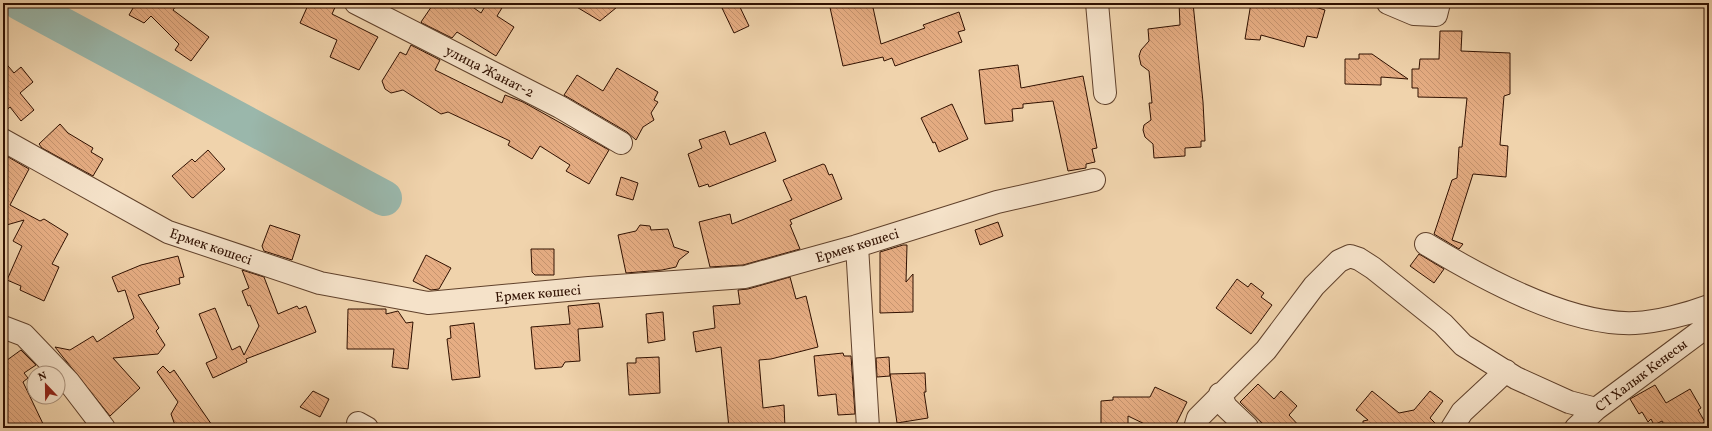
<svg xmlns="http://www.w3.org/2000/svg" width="1712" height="431" font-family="Vollkorn,serif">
<defs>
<pattern id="building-back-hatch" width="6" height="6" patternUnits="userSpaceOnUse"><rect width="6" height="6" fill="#e6ad83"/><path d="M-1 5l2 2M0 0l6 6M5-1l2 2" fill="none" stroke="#c6946f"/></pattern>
</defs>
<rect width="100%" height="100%" fill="#f0d3ac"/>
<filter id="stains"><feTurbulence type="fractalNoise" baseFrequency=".005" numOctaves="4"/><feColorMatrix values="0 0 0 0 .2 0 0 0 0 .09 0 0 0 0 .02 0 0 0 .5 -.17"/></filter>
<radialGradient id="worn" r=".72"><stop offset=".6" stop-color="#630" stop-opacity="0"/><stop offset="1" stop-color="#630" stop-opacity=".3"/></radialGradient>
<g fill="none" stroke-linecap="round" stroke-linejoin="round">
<path stroke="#9ab7ab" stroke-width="36" d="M21 3 384 198"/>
</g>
<path fill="url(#building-back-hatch)" stroke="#301000" d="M136 3H178L173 10 209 37 191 61 175 50 179 44 151 16 144 23 129 15Z
M309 3H337L332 14 378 37 359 70 330 57 337 40 300 23Z
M434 3H467L481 13 487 3H505L497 16 514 27 496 56 457 32 452 38 422 23 421 22Z
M570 3H622L600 21Z
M733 3H738L749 26 734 33 722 8Z
M829 3H872L881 44 925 28 923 25 959 12 965 30 958 32 962 42 895 66 892 58 884 61 883 57 843 66Z
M1179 3H1193L1203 102 1205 141H1201V147L1185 148V156L1154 158 1153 144 1145 137 1143 130 1144 125 1151 120 1149 103H1152L1149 71 1141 65 1139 56 1141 50 1149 41 1148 29 1180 25Z
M1251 3H1302L1325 10 1317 38 1307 36 1304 47 1261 35 1260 40 1245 39Z
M1440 31H1462L1461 51 1510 53V94L1504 96 1500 145 1508 146 1506 177 1473 174 1452 240 1463 244 1459 249 1434 234 1452 180 1457 178 1459 147H1462L1467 98 1418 97V88H1412V69H1419L1420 59H1439Z
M411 45 440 60 435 70 502 103 505 95 523 102 609 150 589 184 566 171 570 165 540 146 532 159 508 145 510 141 448 112 441 114 403 90 391 93 385 89 382 81 400 52 406 55Z
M1359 54H1372L1408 79 1381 77V85L1345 84V59H1359Z
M3 60 14 73 21 67 33 82 20 93 34 110 21 121 10 107 3 113Z
M1018 65 1021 88 1083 76 1097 148 1092 149 1095 162 1086 164V168L1068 171 1053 101 1023 104V108L1012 109 1013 121 985 124 979 70Z
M617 68 658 92 654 100 658 102 651 113 654 120 643 127 636 140 627 132 564 95 577 75 603 91Z
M952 104 968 139 939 152 935 142 933 143 921 118Z
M60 124 68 133 93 148 91 152 103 159 93 176 42 148 39 144Z
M725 131 730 145 765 132 776 161 709 187 708 184 699 187 688 154 702 148 699 140Z
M208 150 225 169 193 198 191 197 172 176 192 159 195 162Z
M3 154 29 169 10 205 40 221 44 219 68 234 52 264 59 267 44 301 20 290 21 286 7 280 22 246 13 241 24 220 3 226Z
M823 164 825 165 829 175 832 174 842 199 790 220 792 224 790 225 800 249 743 265 710 267 699 222 730 214 732 224 792 200 783 180Z
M621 177 638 183 633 200 616 195Z
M998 222 1003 236 980 245 975 230Z
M270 225 300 235 292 260 264 251 262 246Z
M640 225 650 226 651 230 668 229 674 247 689 252 679 260 676 267 662 270 626 273 618 235 636 231Z
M903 245H907L906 282 913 274V312L880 313V252Z
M531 249H554V275H535L532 272Z
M1419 254 1444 269 1434 283 1410 266Z
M426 255 451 268 439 289 431 290 413 281Z
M178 256 184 277 179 278 180 284 138 295 159 328 156 331 165 345 158 354 113 358 140 388 110 416 55 347 70 350 93 336 97 342 134 318 125 290 118 292 112 277 141 265Z
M242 270 264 277 278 314 297 306 299 309 306 306 316 332 246 359 247 362 213 378 206 363 217 358 199 314 215 308 232 350 240 346 244 355 259 326 250 305 248 306 242 291 249 288Z
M790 277 796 299 806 296 818 347 771 359 759 360 763 408 784 405 785 428H729L721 347 696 352 693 332 715 328 713 306 740 304 738 290 748 289Z
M1237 279 1248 287 1251 283 1264 293 1261 297 1272 305 1251 334 1216 308Z
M599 303 603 327 578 329 580 361 565 362 562 367 535 369 531 327 570 324 568 306Z
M348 309H386V314L398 311 406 323 413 322 408 369 392 367 394 349H347Z
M663 312 665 340 648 343 646 314Z
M474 323 480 377 452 380 447 339 451 338 450 326Z
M21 350 36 365 24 373 28 378 23 382 45 428H3V363Z
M843 353 844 356H851L855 414 838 415 836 394 818 396 814 356Z
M659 357 660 393 629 395 627 363H636V358Z
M889 357 890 376 877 377 876 358Z
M163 366 170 373 174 370 214 428H176L171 414 178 402 157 372Z
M925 373 926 392H924L928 418 897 423 890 374Z
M1258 384 1274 399 1281 391 1297 406 1289 415 1301 428H1267L1240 402Z
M1655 385 1666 403 1690 389 1701 408 1698 410 1705 422 1694 428H1666L1662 421 1654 425 1651 419 1648 422 1642 412 1639 414 1630 399Z
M1155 387 1187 402 1174 428H1153L1128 416V428H1101V401L1113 400V397H1150Z
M313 391 329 399 320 417 300 407Z
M1372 391 1399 413 1414 410 1430 391 1443 401 1430 418 1440 428H1363V421L1368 420 1356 410Z"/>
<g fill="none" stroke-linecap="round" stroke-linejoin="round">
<g stroke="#60412b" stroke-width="24">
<path id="minor" d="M356 3 560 107 621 143
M1097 3 1105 93
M1388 3 1414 14 1436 15 1439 3
M3 140 168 232 320 283 428 303 589 288 745 277 857 246 997 202 1094 180
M1426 244C1482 278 1569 326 1635 323 1657 322 1688 314 1709 306
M857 246 868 428
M3 327 24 335 68 381 104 428
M1220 394 1226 407 1247 427
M358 423 367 428
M1195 428 1198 418 1266 350 1314 286 1339 261 1350 256 1359 259 1373 268 1443 324 1463 345 1516 378 1569 402 1596 409
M1452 428 1462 412 1506 371
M1576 428 1596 409 1709 325"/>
</g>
<use href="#minor" stroke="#f5e2c9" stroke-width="22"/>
</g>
<g text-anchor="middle" stroke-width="3" stroke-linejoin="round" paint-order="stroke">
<g font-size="14" fill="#301000" stroke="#f5e2c9">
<text transform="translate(490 71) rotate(27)" y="5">улица Жанат-2</text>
<text transform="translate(857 245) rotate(-17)" y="5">Ермек көшесі</text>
<text transform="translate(211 246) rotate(19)" y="5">Ермек көшесі</text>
<text transform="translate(538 293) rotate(-5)" y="5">Ермек көшесі</text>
<text transform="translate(1641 375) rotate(-37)" y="5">СТ Халык Кенесы</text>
</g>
</g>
<rect width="1712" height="431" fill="none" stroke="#f0d3ac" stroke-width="16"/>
<rect x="4" y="4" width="1704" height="423" fill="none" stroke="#301000" stroke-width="2"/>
<rect x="8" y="8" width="1696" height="415" fill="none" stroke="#301000"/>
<g transform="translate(46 385) rotate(338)"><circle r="19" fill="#f5e2c9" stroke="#a68e79"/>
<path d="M0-3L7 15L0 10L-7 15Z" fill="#8f2418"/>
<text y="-6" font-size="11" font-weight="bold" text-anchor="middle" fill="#301000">N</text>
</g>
<rect width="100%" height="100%" filter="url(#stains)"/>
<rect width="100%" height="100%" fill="url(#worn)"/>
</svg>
